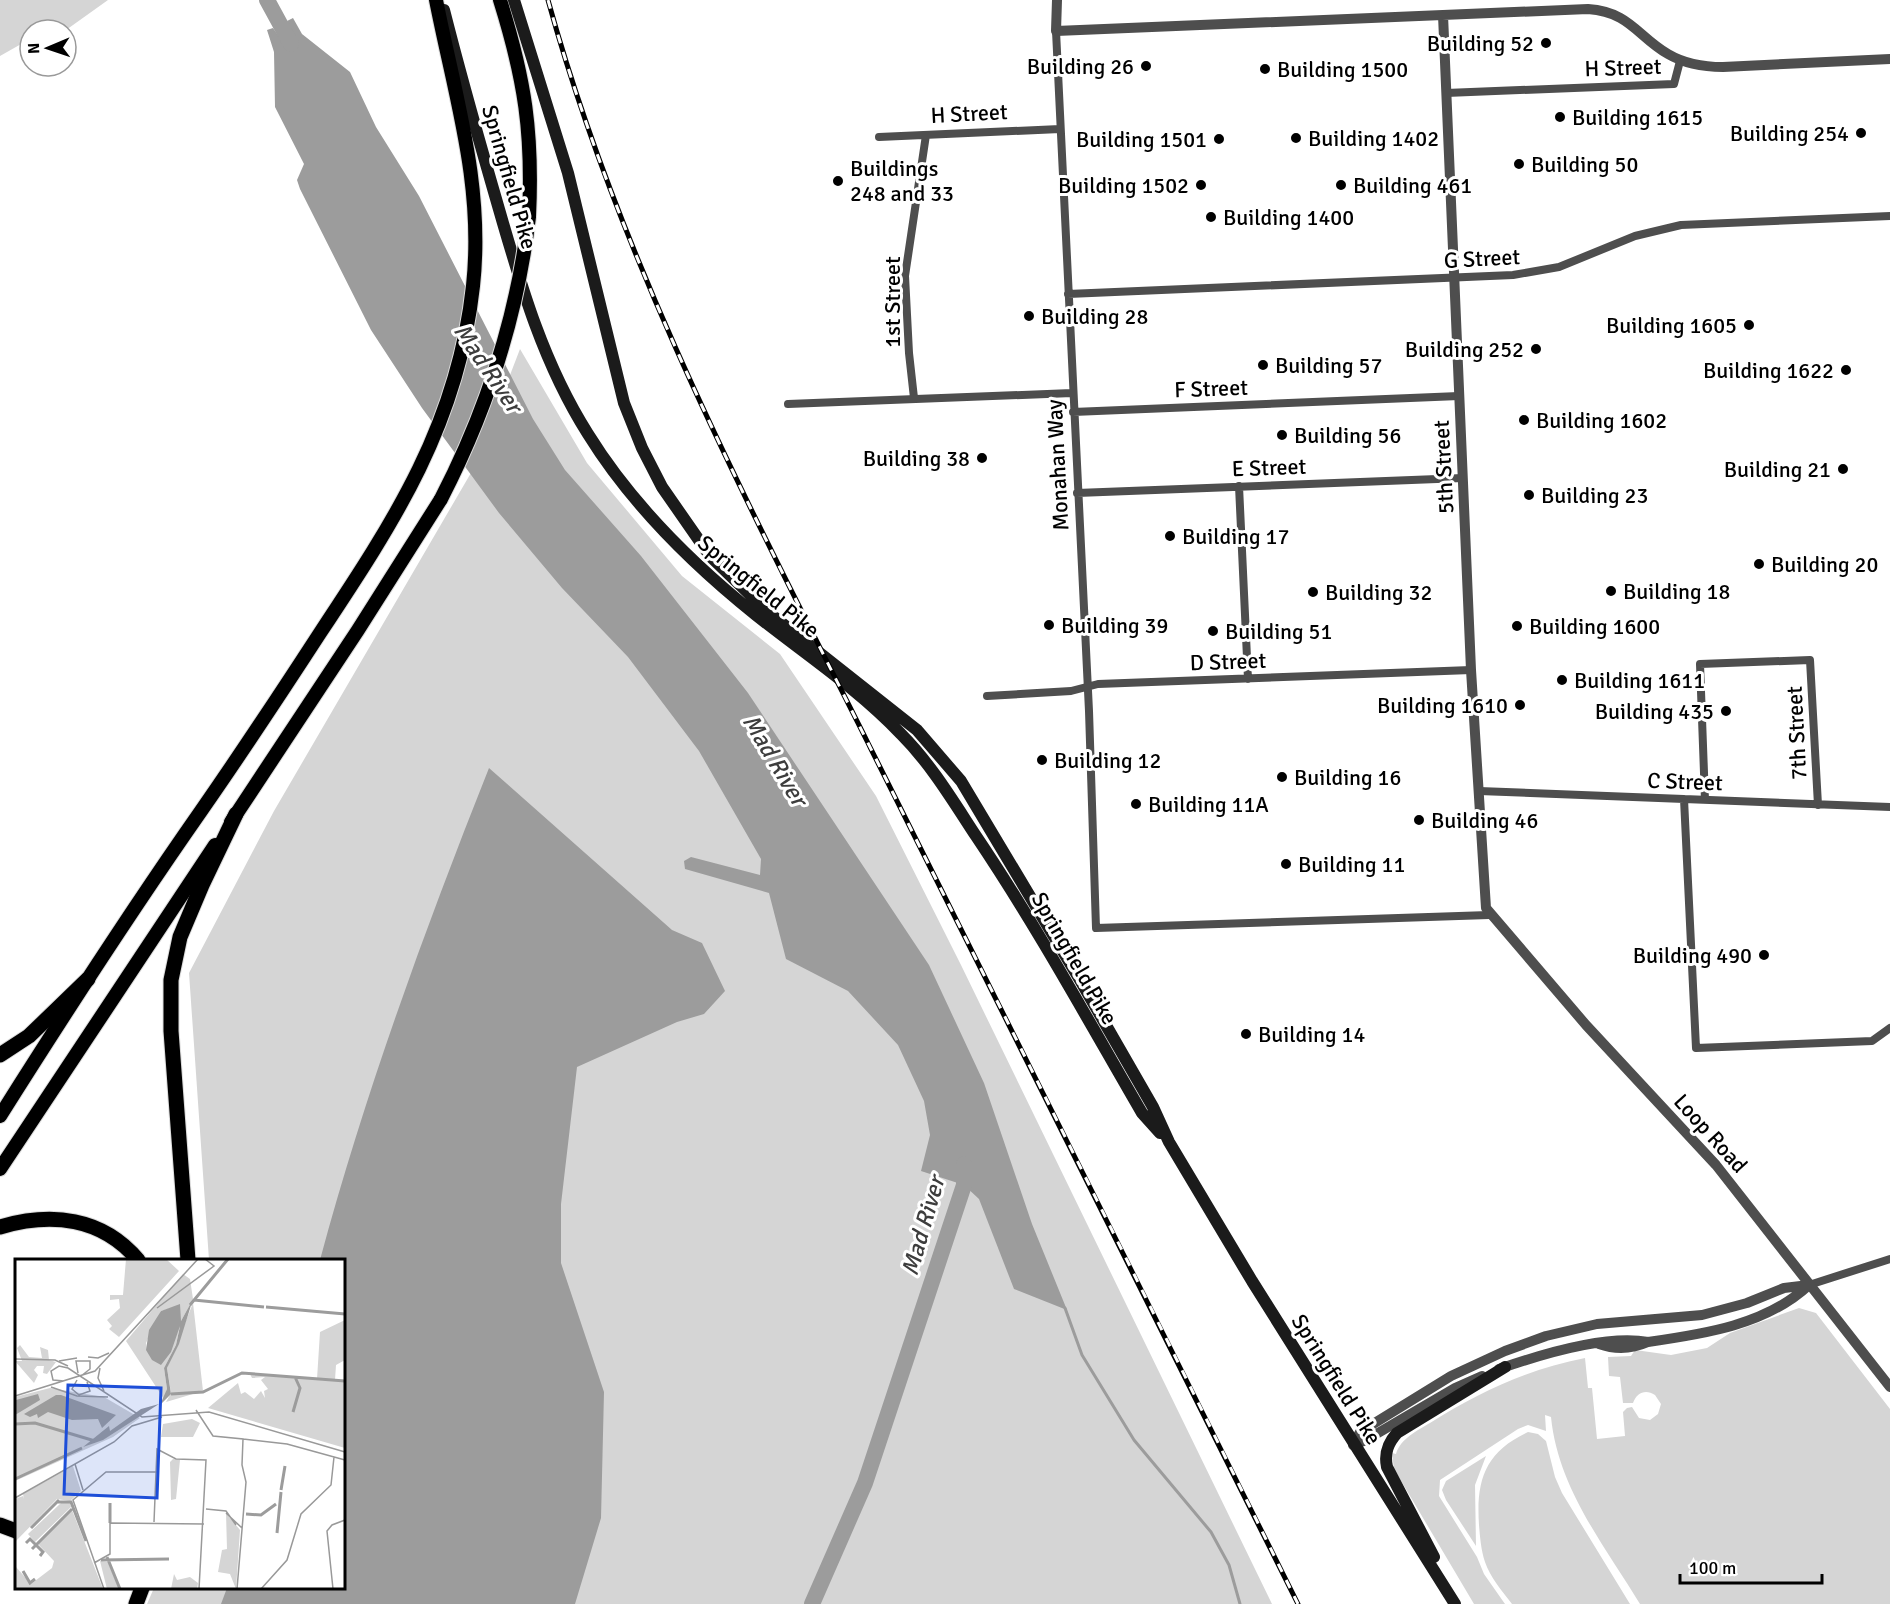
<svg xmlns="http://www.w3.org/2000/svg" width="1890" height="1604" font-family="Signika,sans-serif">
<rect width="100%" height="100%" fill="#fff"/>
<path fill="#d5d5d5" d="M0 0H108L66 30H30V39L0 56Z
M520 349 587 463 682 576 780 654 876 796 961 965 1272 1604H147L154 1588H344V1260H209L189 973 274 811 475 466Z
M1799 1308 1816 1313 1890 1409V1604H1640C1604 1545 1558 1488 1551 1417L1545 1415 1546 1431 1528 1425 1518 1429 1440 1480 1439 1496 1477 1557 1484 1574 1505 1604H1474L1394 1469 1392 1453 1396 1454C1400 1439 1418 1430 1430 1423 1479 1392 1528 1369 1585 1358L1588 1388H1592L1597 1439 1625 1436 1623 1412 1627 1408 1632 1407 1639 1418 1650 1420 1658 1414 1661 1404 1655 1395C1646 1389 1637 1392 1633 1403H1623L1620 1377 1609 1376 1608 1357 1631 1356 1635 1350 1671 1355 1707 1348 1730 1333Z
M1528 1432 1538 1434 1546 1441 1555 1477 1562 1493 1630 1604H1512C1502 1591 1490 1577 1485 1562 1481 1550 1480 1537 1479 1525 1476 1480 1485 1452 1528 1432Z
M1486 1456 1475 1485 1476 1546 1446 1500 1442 1490 1446 1481Z"/>
<path fill="#9c9c9c" d="M293 18 302 34 350 72 376 127 419 196 533 419 565 470 641 556 748 693 929 965 984 1083 1032 1224 1067 1310 1014 1289 979 1199 964 1185 921 1171 930 1135 924 1101 898 1045 848 991 786 959 769 893 685 869 684 861 691 857 760 875 761 859 699 751 628 657 562 588 499 513 422 408 371 330 300 189 297 180 304 164 275 107 274 52 267 30 273 28 280 38 277 25 283 23 290 32 287 21Z
M489 768 672 930 702 943 725 991 704 1014 677 1022 577 1067 561 1204V1263L604 1392 601 1518 575 1604H221L227 1588H344V1260H320C365 1093 425 929 489 768Z"/>
<g fill="none" stroke-linecap="round" stroke-linejoin="round">
<path stroke="#9c9c9c" stroke-width="3" d="M1065 1308 1082 1355 1134 1440 1211 1532 1229 1565 1240 1604"/>
<path stroke="#9c9c9c" stroke-width="16" d="M267 0 291 44
M812 1604 865 1483 964 1185V1164"/>
<g stroke="#dbdbdb" stroke-width="16">
<path id="trunk" d="M500 0C525 80 533 133 529 217
M231 822 358 630 441 499
M0 1116C65 1013 131 911 201 811 242 752 281 693 320 633 395 520 458 424 473 286 484 185 455 97 436 0
M0 1169 215 845"/>
</g>
<g stroke="#dbdbdb" stroke-width="17">
<path id="motorway" d="M0 1055 29 1036 88 979
M0 1227C51 1212 102 1217 138 1260
M188 1260 171 1031V980L180 937 202 885 236 814
M0 1525 16 1531
M136 1604 142 1588"/>
</g>
<path stroke="#4e4e4e" stroke-width="8" d="M1056 31 1089 711 1096 928 1489 915
M1446 93 1674 84 1680 61
M879 137 1060 129
M1068 294 1513 275 1559 267 1635 236 1681 225 1890 216
M914 398 909 353 905 276 926 135
M788 404 1072 393
M1073 412 1459 396
M1239 486 1248 679
M1077 493 1463 478
M987 696 1071 691 1098 684 1471 670
M1479 791 1890 807
M1684 799 1696 1048 1872 1041 1890 1028
M1705 800 1700 664 1810 660 1818 805
M1809 1285 1890 1259"/>
<path stroke="#4e4e4e" stroke-width="10" d="M1057 0 1056 31 1588 9C1630 12 1637 36 1668 54 1685 64 1704 67 1723 67L1890 59
M1443 15 1471 670 1486 908 1586 1025 1716 1165 1890 1387
M1599 1344C1616 1350 1632 1349 1648 1342 1704 1334 1766 1325 1809 1285
M1499 1369C1539 1355 1607 1334 1648 1342
M1353 1445 1360 1432 1451 1376 1505 1351 1546 1336 1597 1324 1702 1315 1747 1303 1784 1288 1809 1285
M1353 1445 1366 1440 1455 1388 1482 1376"/>
<path stroke="#1b1b1b" stroke-width="12" d="M514 0 568 173 624 403 642 448 662 487 710 556 769 613 917 730 961 781 1080 980 1153 1107 1169 1142 1252 1281 1455 1604
M444 10C459 69 475 126 492 185 517 271 539 357 588 434 632 505 691 563 756 615 805 654 857 688 901 734 931 764 953 801 976 836 1036 925 1088 1020 1142 1113L1160 1133
M1434 1557 1387 1467C1384 1453 1388 1443 1397 1433L1505 1367"/>
<use href="#trunk" stroke="#000" stroke-width="14"/>
<use href="#motorway" stroke="#000" stroke-width="15"/>
<g stroke="#000" stroke-width="5">
<path id="rail" d="M548 0C620 261 747 502 868 743 1011 1030 1156 1316 1298 1604"/>
</g>
<use href="#rail" stroke="#fff" stroke-width="3" stroke-dasharray="9" stroke-linecap="butt"/>
<g stroke="#dbdbdb" stroke-width="16" stroke-linecap="butt">
<path id="trunk-bridge" d="M441 499C487 410 517 317 529 217"/>
</g>
<use href="#trunk-bridge" stroke="#000" stroke-width="14"/>
</g>
<g fill="#000" stroke="#fff" stroke-width="2">
<circle cx="1546" cy="43" r="6"/>
<circle cx="1146" cy="66" r="6"/>
<circle cx="1265" cy="69" r="6"/>
<circle cx="1560" cy="117" r="6"/>
<circle cx="1861" cy="133" r="6"/>
<circle cx="1296" cy="138" r="6"/>
<circle cx="1219" cy="139" r="6"/>
<circle cx="1519" cy="164" r="6"/>
<circle cx="838" cy="181" r="6"/>
<circle cx="1201" cy="185" r="6"/>
<circle cx="1341" cy="185" r="6"/>
<circle cx="1211" cy="217" r="6"/>
<circle cx="1029" cy="316" r="6"/>
<circle cx="1749" cy="325" r="6"/>
<circle cx="1536" cy="349" r="6"/>
<circle cx="1263" cy="365" r="6"/>
<circle cx="1846" cy="370" r="6"/>
<circle cx="1524" cy="420" r="6"/>
<circle cx="1282" cy="435" r="6"/>
<circle cx="982" cy="458" r="6"/>
<circle cx="1843" cy="469" r="6"/>
<circle cx="1529" cy="495" r="6"/>
<circle cx="1170" cy="536" r="6"/>
<circle cx="1759" cy="564" r="6"/>
<circle cx="1611" cy="591" r="6"/>
<circle cx="1313" cy="592" r="6"/>
<circle cx="1049" cy="625" r="6"/>
<circle cx="1517" cy="626" r="6"/>
<circle cx="1213" cy="631" r="6"/>
<circle cx="1562" cy="680" r="6"/>
<circle cx="1520" cy="705" r="6"/>
<circle cx="1726" cy="711" r="6"/>
<circle cx="1042" cy="760" r="6"/>
<circle cx="1282" cy="777" r="6"/>
<circle cx="1136" cy="804" r="6"/>
<circle cx="1419" cy="820" r="6"/>
<circle cx="1286" cy="864" r="6"/>
<circle cx="1764" cy="955" r="6"/>
<circle cx="1246" cy="1034" r="6"/>
</g>
<g text-anchor="middle" stroke-width="6" stroke-linejoin="round" paint-order="stroke">
<g font-size="22" fill="#000" stroke="#fff" text-anchor="start">
<text x="1534" y="51" text-anchor="end">Building 52</text>
<text x="1134" y="74" text-anchor="end">Building 26</text>
<text x="1277" y="77">Building 1500</text>
<text x="1572" y="125">Building 1615</text>
<text x="1849" y="141" text-anchor="end">Building 254</text>
<text x="1308" y="146">Building 1402</text>
<text x="1207" y="147" text-anchor="end">Building 1501</text>
<text x="1531" y="172">Building 50</text>
<text x="850" y="176">Buildings<tspan x="850" dy="25">248 and 33</tspan></text>
<text x="1189" y="193" text-anchor="end">Building 1502</text>
<text x="1353" y="193">Building 461</text>
<text x="1223" y="225">Building 1400</text>
<text x="1041" y="324">Building 28</text>
<text x="1737" y="333" text-anchor="end">Building 1605</text>
<text x="1524" y="357" text-anchor="end">Building 252</text>
<text x="1275" y="373">Building 57</text>
<text x="1834" y="378" text-anchor="end">Building 1622</text>
<text x="1536" y="428">Building 1602</text>
<text x="1294" y="443">Building 56</text>
<text x="970" y="466" text-anchor="end">Building 38</text>
<text x="1831" y="477" text-anchor="end">Building 21</text>
<text x="1541" y="503">Building 23</text>
<text x="1182" y="544">Building 17</text>
<text x="1771" y="572">Building 20</text>
<text x="1623" y="599">Building 18</text>
<text x="1325" y="600">Building 32</text>
<text x="1061" y="633">Building 39</text>
<text x="1529" y="634">Building 1600</text>
<text x="1225" y="639">Building 51</text>
<text x="1574" y="688">Building 1611</text>
<text x="1508" y="713" text-anchor="end">Building 1610</text>
<text x="1714" y="719" text-anchor="end">Building 435</text>
<text x="1054" y="768">Building 12</text>
<text x="1294" y="785">Building 16</text>
<text x="1148" y="812">Building 11A</text>
<text x="1431" y="828">Building 46</text>
<text x="1298" y="872">Building 11</text>
<text x="1752" y="963" text-anchor="end">Building 490</text>
<text x="1258" y="1042">Building 14</text>
</g>
<g font-size="22" fill="#000" stroke="#fff">
<text transform="translate(1623 67) rotate(-2)" y="8">H Street</text>
<text transform="translate(969 113) rotate(-3)" y="8">H Street</text>
<text transform="translate(510 177) rotate(74)" y="8">Springfield Pike</text>
<text transform="translate(1482 258) rotate(-3)" y="8">G Street</text>
<text transform="translate(892 302) rotate(-90)" y="8">1st Street</text>
<text transform="translate(1211 388) rotate(-2)" y="8">F Street</text>
<text transform="translate(1057 465) rotate(-93)" y="8">Monahan Way</text>
<text transform="translate(1269 467) rotate(-2)" y="8">E Street</text>
<text transform="translate(1443 467) rotate(-93)" y="8">5th Street</text>
<text transform="translate(759 586) rotate(39)" y="8">Springfield Pike</text>
<text transform="translate(1228 661) rotate(-2)" y="8">D Street</text>
<text transform="translate(1796 733) rotate(-93)" y="8">7th Street</text>
<text transform="translate(1685 781) rotate(2)" y="8">C Street</text>
<text transform="translate(1075 958) rotate(60)" y="8">Springfield Pike</text>
<text transform="translate(1711 1133) rotate(48)" y="8">Loop Road</text>
<text transform="translate(1337 1379) rotate(58)" y="8">Springfield Pike</text>
</g>
<g font-size="24" font-style="italic" fill="#3d3d3d" stroke="#fff">
<text transform="translate(488 368) rotate(56)" y="8">Mad River</text>
<text transform="translate(775 760) rotate(59)" y="8">Mad River</text>
<text transform="translate(923 1226) rotate(-74)" y="8">Mad River</text>
</g>
</g>
<g transform="translate(15 1259)">
<rect width="330" height="330" fill="#fff"/>
<path d="M111 0H151L164 12 104 78 94 70 97 67 92 61 105 49 104 40 95 41V36H108ZM168 15 175 20 178 40 166 62 159 48 146 52 131 84 132 91 144 103 165 66 161 86 149 109 152 130 149 140 111 82ZM178 44 188 132 151 143 156 134 152 109ZM330 61V101L321 106 320 121 330 122V189L193 149 223 124 226 135 230 133 239 140 246 132 250 139 249 132 253 130 246 121 250 118 237 119 235 115 302 120 305 73ZM5 86 14 98 27 99 25 88 33 91 34 101 41 103 32 115 28 114 29 107H22L19 111 23 116 19 124 0 102H7L2 89ZM35 129 89 138 125 159 98 178 0 222V138ZM177 160 185 164 178 178H146L148 165ZM158 200 165 201 161 240 156 241 155 203ZM58 207 66 232 55 242 42 240 0 283V240L8 237 9 240 8 235ZM46 244H55L56 248 20 283 13 275ZM57 251 88 330H0L1 308 16 325 37 309 39 302 23 285ZM211 254 225 271 221 330 215 315 203 313 207 291 212 290ZM85 302 93 303 104 330H92ZM159 315 162 321 175 318 183 324 182 330H156Z" fill="#d5d5d5"/>
<path d="M178 40 164 85 152 109 156 135 145 146 152 130 149 109 161 86 165 67 156 93 146 106 137 101 131 91 134 71 146 52 165 45 166 62ZM23 135 25 141 0 156 1 141ZM41 136H46L101 156 87 169 83 160 57 161 33 153 23 159 22 155 15 158 9 155ZM144 145 88 181 68 188 94 167 95 172 126 150Z" fill="#9c9c9c"/>
<path fill="none" stroke="#9c9c9c" stroke-width="3" d="M179 41 249 48M175 46 213 0M251 48 330 55M156 135 188 133 227 114 330 122M278 153 285 129 280 118M0 165 20 164 80 182M0 220 67 189M266 231 270 207M41 243H56L71 282M95 244V264M231 255 246 256 261 245M16 269 44 241M262 274 266 233M11 284 15 280 28 293 25 297M17 290 57 250M92 298 105 330M86 301 154 300M8 312 15 324 20 320"/>
<path fill="none" stroke="#999" stroke-width="1.5" d="M142 49 199 7 190 0M73 98 83 99 94 94M0 100 40 101 53 107M44 102 62 99M85 109 83 119 89 132M63 114 61 102H75V110L66 117M62 121 57 130 64 136 75 132 72 123M49 122 38 121 36 112 44 107 53 109 127 158 194 153 330 193M36 128 62 137 93 138M0 137 80 112 183 0M181 151 198 177 228 180 227 206 231 223 222 330M228 180 272 185 330 201M60 205 68 231M0 239 99 183 117 167 147 158M191 250 211 252 221 266M211 254 227 269M139 263 142 190 161 200 191 201 184 330M79 304 95 295V264L189 265M89 330 58 241 91 213H142M246 330 272 301 286 255 316 226 319 198M318 330 312 272 317 266 330 261"/>
<path fill="#1d4ed8" fill-opacity="0.15" stroke="#1d4ed8" stroke-width="3" d="M53 126 146 129 142 239 49 235Z"/>
<rect width="330" height="330" fill="none" stroke="#000" stroke-width="3"/>
</g>
<g transform="translate(48 48) rotate(268)"><circle r="28" fill="#ffffff" stroke="#999999" stroke-width="1.5"/>
<path d="M0-4.5L10 22L0 15L-10 22Z" fill="#000000"/>
<text y="-9" font-size="16" font-weight="bold" text-anchor="middle" fill="#000000">N</text>
</g>
<path d="M1680 1574v9h142v-9" fill="none" stroke="#000000" stroke-width="3"/>
<text x="1689" y="1574" font-size="18" fill="#000000" stroke="#ffffff" stroke-width="4.5" paint-order="stroke">100 m</text>
</svg>
